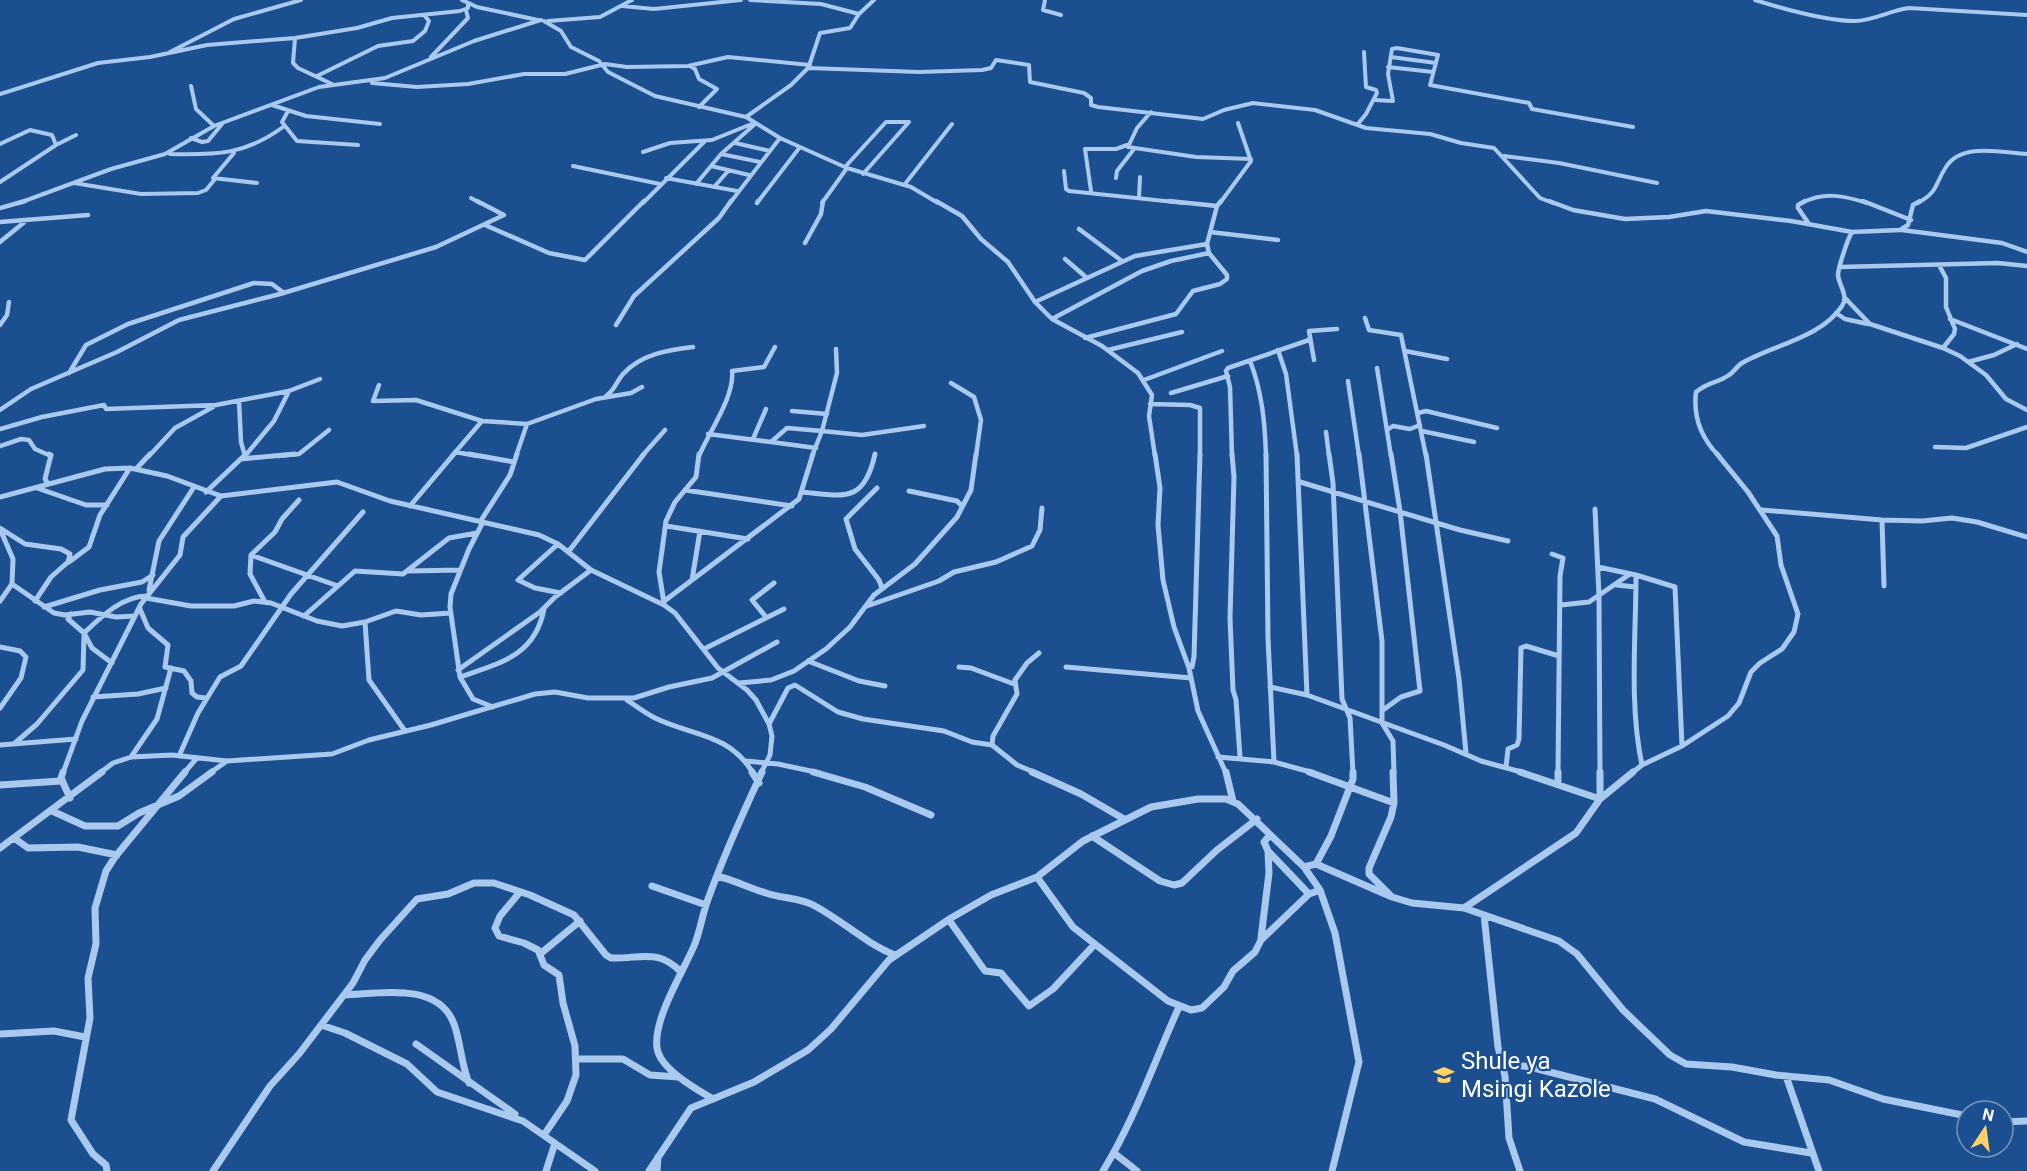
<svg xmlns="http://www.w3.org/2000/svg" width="2027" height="1171" font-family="Roboto,sans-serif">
<rect width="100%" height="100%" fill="#1b4f8f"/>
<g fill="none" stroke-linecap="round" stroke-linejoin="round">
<path stroke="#a9c9ee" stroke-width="4" d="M462 0 477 7 538 20
M750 0 821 4 859 14 850 28 820 33 809 66
M1045 0 1043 10 1061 15
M1755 0C1784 9 1825 21 1855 21 1873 21 1891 10 1909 8L2027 15
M622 6 654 9 741 0
M859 14 874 0
M544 21 561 31 571 47 599 61 608 72 655 96 746 117 780 138 847 168 911 187 938 203
M548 21 600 17 632 0
M295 38 293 63 298 68 332 84
M170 52 234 19 301 0
M431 57 468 18 466 10
M1391 57 1436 63
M690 66 695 69 699 79 717 89 699 107
M1388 67 1433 72
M317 76 378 46 413 41 425 31 429 21 424 15
M372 83 417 87 468 84 524 74H565L605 64 627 67 688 66 728 57 810 65
M191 86 196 109 214 126
M0 94 98 63 150 57 207 45 295 38 357 28 392 18 460 11 468 8V4
M1375 100 1393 101 1388 74 1392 49 1397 48 1438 55 1430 85 1529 103 1532 109 1633 127
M272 105 306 116 380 124
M288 111 282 122 297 141 358 145
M1151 112 1137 128 1128 147 1196 157 1251 159
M746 117 791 85 808 68 919 72 982 70 991 68 996 60 1029 65 1030 82 1084 93 1091 98V105L1098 107 1203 119 1224 110 1253 103 1315 110 1366 128 1430 134 1461 143 1494 148 1540 198 1553 203
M1357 125 1366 114 1377 93 1376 90 1366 87 1364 52
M191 138 202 142 208 141 222 124
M735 143 770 151
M0 144 30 130 52 135 56 145
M643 152 670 143 712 140 754 123
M234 153 213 178 257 183
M170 154C216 155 245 155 283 127
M721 154 760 162
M1504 156 1559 163 1657 183
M573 166 660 184
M711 166 749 175
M845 167 886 122H909
M1064 171 1066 189 1069 191 1184 203
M863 174 909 122
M666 178 737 191
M1116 178 1117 171 1134 149
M0 182 56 145 76 135
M74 183 141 194 198 193 206 190 215 179
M696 184 721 154 754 125
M905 184 952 124
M714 187 729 170
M1091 191 1085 149H1116L1127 145
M1139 197 1140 177
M471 198 480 203
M19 203 111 169 165 154 214 126 319 87 385 78 474 41 541 20
M643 203 704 142
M730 203 780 138
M757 203 800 147
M822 203 847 168
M1220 203 1251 161 1238 123
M1802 203C1824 191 1845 196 1867 203
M1918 203C1939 191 1934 185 1946 167 1962 142 2002 153 2027 154"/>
<path stroke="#a9c9ee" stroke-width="4.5" d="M936 201 962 216 981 239 1008 262 1035 302 1052 319 1102 346 1138 373 1152 395 1149 416 1155 456
M1169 201 1217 206
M1549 201 1573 210 1625 219 1669 217 1706 211 1791 221 1852 232
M1805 201 1798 205V208L1809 224
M1863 201 1911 220
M757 203 758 201
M0 208 25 201
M0 222 88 215
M485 225 549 253 585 260 644 201
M1079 229 1122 261
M1902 230 2002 243 2027 252
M1210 232 1278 240
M0 242 27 220
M805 243 821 214 823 201
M1065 259 1087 278
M1939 265 1946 278V307L1955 329 1954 334 1943 348
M1840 267 1998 263 2027 266
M1845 298 1870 324 1943 348 1960 356 1986 375 2006 399 2027 410
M1035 302 1135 256 1207 244
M1836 313 1845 319 1868 324
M1365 318 1369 330 1401 335 1426 456
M1052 319 1142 271 1171 261 1209 253
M1950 319 2027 349
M0 325 7 315 9 302
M616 325 634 296 719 218 731 201
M1085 338 1176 314 1193 291 1220 284 1227 279V275L1209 253 1207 244 1217 206 1221 201
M1108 350 1182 332
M1278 350 1286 374 1297 456
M1405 351 1447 359
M1314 360 1309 331 1337 329
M1250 361C1262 391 1265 423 1266 456
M1968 362 1994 355 2017 344
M1377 368 1391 456
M69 373 86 345 128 324 254 283 272 284 284 293
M1144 380 1222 351
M1348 381 1359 456
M951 383 974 397 981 420 976 456
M379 385 373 401 416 400 482 421 527 424 596 399 631 393 642 387
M1171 393 1228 376
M606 396C615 390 616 382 623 374 641 354 668 350 693 347
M239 401 241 442 245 456
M1150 404 1190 405 1200 408V456
M0 410 31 389 117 352 179 320 280 294 436 247 504 215 477 201
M792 411 827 414
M1418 413 1426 411 1497 428
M0 429 42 417 104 405 106 409 216 405 289 391 320 379
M1387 430 1393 426 1410 429 1420 425
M1422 431 1474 442
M1326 432 1329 456
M708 434 771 442 787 428 822 431 837 373 836 349
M753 439 766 409
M771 442 816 448
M0 446 21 439 29 440 35 449 51 456
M1935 447 1966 448 2027 427
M455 452 478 456
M149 456 175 428 213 407
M245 456 274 421 289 391
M278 456 299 454 329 430
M452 456 482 421
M516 456 527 424
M642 456 665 430
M699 456C709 432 735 396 732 371L764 367 775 347
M812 456 822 431 862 435 924 426
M1232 456 1230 387 1226 371 1228 368 1309 340
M1719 456C1701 438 1693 417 1696 392 1709 381 1718 383 1729 375 1734 372 1737 366 1742 363 1773 345 1821 338 1842 306 1849 296 1839 286 1838 275 1838 268 1848 238 1852 232L1900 230 1908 225 1913 205 1920 201"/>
<path stroke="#a9c9ee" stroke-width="5" d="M469 454 514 462
M1155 454 1160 488 1158 525 1163 580 1174 627 1189 668 1198 711 1226 773
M1232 454 1234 477 1230 618 1233 690 1236 700 1240 757
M1266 454 1268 638 1274 762
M1297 454 1307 695
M1329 454 1333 483 1342 699 1350 718 1353 773
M1359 454 1382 641V723L1393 741 1394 773
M1426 454 1459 679 1466 753
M241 459 295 454
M136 469 150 454
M1300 482 1460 530 1508 541
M48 484 45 479 51 455 49 454
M37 488 86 505H107
M877 488 846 519 855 549 879 580 882 588
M685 490 792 506
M909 491 957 501 962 506
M206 492 246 454
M801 492C844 496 864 504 875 454
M0 497 105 469 130 468 167 476 221 496 337 482 390 501 539 535 558 544 591 570 664 605 675 613 718 668 747 690 756 700 769 724 772 736 770 755 761 773
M410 506 454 454
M1595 509 1599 596 1600 773
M1762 510 1882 520 1922 521 1952 518 1977 522 2027 537
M1882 520 1884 586
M480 522 510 475 517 454
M483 522 469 549 451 594 450 607 460 677 473 699 493 707
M666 526 748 539
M0 528 25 544 61 549 70 554 68 562 51 577 35 601
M0 529 13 559 12 584 54 613 65 615 90 612 116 617 135 616
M558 544 518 580 535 588 561 593
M569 551 644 454
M1552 554 1563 558 1560 576 1558 773
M251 555 338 586
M69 562 89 547 100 515 130 468
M1598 567 1636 575 1675 587 1682 746
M409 571 460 570
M1636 575C1636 636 1629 705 1642 765
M692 580 700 531
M1616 585 1636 587
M149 590 159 541 194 487
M146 598 191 606H234L254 601 271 603 317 621 342 626 365 622 396 611 421 615 451 613
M0 601 12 584
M265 602 250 574 251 555 275 532 282 519 299 500
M663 602 799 499 813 454
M664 603 659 572 666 521 675 502 696 477 699 454
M1561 605 1589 602 1630 574
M867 606 939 581 954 572 996 562 1032 546 1040 530 1042 508
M44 607 100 590 142 582 153 575
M140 609 148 628 168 645 165 667 184 671 191 681 192 693 197 697 206 698
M71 614 68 619 84 633 92 648 112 663
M304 616 355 571 403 574 449 538 477 533
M766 617 752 600 774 583
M365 622 369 680 405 731
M84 633C101 617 122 596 147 596
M0 647 20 651 26 657 21 678 0 708
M704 649 784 609
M808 661 859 681 885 686
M959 667 971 668 1014 684
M1066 667 1191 678
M1189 668 1192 667 1194 657 1200 454
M458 670 540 612 555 597 591 570
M460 677C500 663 535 656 544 609
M739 683 771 680 794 671 826 649 850 627 874 595 915 564 957 517 971 490 976 454
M1270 687 1307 695 1444 745 1481 761 1525 773
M93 697 138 694 166 688
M627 700C636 706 645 713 655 718 692 736 729 733 753 773
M1383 710 1401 697 1420 691 1400 511 1391 454
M769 724 788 688 795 685 838 712 863 719 944 731 972 742 992 745 1017 765 1036 773
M15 743 37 724 83 670 84 635
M0 745 76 739
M992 745 993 736 1017 694 1015 680 1027 663 1039 653
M179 756 198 713 220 677 241 666 291 594 363 512
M131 757 157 719 171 668
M1218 757 1274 762 1314 773
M746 761 778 764 820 773
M1506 767 1508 749 1517 745 1519 739 1521 648 1526 646 1559 656
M63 773 82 721 141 604 180 555 183 537 221 496
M100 773 113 763 131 757 172 755 227 761 332 754 369 740 431 725 535 694 555 692 588 698H634L669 687 712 678 777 642
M184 773 196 759
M210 773 227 761
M1632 773 1642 765 1682 746 1728 716 1739 703 1751 672 1760 663 1782 649 1794 632 1798 614 1781 565 1777 536 1748 492 1717 454"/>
<path stroke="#a9c9ee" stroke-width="7" d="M63 772 61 778 70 798
M752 772 759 783
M813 772 865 787 931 815
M1032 772 1081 794 1124 819
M1226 772 1233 801
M1309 772 1394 803
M1520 772 1600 799V772
M1558 772V784
M0 785 61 781
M52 811 85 826H118L139 813 179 796 212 772
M1270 835 1264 842 1268 851 1309 894
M1092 836 1160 881 1174 885 1182 883 1217 850 1257 819
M14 838 28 848 78 847 117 855
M0 848 102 772
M1316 864 1331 836 1353 779V772
M1304 867 1316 864 1392 897 1412 903 1464 908 1559 941 1577 954 1623 1010 1670 1055 1686 1064 1732 1067 1776 1075 1829 1080 1883 1099 1967 1116
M717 876C734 880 749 888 766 893 782 899 800 897 815 906 843 921 865 943 895 955
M1037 877 1073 927 1168 1001 1191 1010 1202 1008 1224 987 1233 971 1255 952 1261 940 1309 894 1320 890
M652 886 706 905
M520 892 500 916 495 928 499 936 524 943 538 950 544 965 559 975 563 1003 575 1046 576 1075 567 1101 544 1135
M1391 896 1369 874V868L1391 817 1394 803 1393 772
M1464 908 1576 833 1600 799 1633 772
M1484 915 1498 1047 1505 1076 1509 1138 1520 1171
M949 920 985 971 1001 973 1029 1006 1053 989 1095 944
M1261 938 1269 873 1268 851
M540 954 580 921
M344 995C379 994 438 981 454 1024 461 1043 461 1064 469 1083
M321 1025 345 1033 407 1064 437 1092 523 1121 595 1171
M0 1034 54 1031 85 1037
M416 1044 515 1114
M577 1059H623L650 1075 678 1077
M1502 1063 1530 1067 1655 1099 1744 1142 1811 1153
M1786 1076 1819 1171
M713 1099C696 1089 660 1069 657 1048 653 1019 683 972 694 946 700 932 702 916 707 902 723 857 742 815 762 772
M2003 1122 2027 1121
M1114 1153 1137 1171
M107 1171 106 1165 93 1154 71 1120 90 1018 88 978 96 944 95 908 106 871 115 857 185 772
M213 1171 270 1086 299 1054 353 983 365 960 380 940 417 899 448 894 474 883H494L530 895 574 915 606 955 611 958C640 959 658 948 681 972
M546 1171 555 1143
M649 1171 691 1108 754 1082 808 1050 831 1029 889 960 951 918 991 895 1037 877 1083 841 1151 807 1198 799H1226L1238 804 1304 867 1320 890 1335 933 1359 1062 1332 1171
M657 1171 658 1157
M1103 1171C1135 1119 1154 1062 1179 1007"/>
</g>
<defs>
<g id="school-bare" transform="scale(1.62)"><path d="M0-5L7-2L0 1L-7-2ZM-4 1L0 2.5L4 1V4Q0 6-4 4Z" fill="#ffd166" stroke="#1b4f8f" stroke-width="2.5" paint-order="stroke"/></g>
</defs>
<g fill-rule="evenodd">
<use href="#school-bare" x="1444" y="1075"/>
</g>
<g text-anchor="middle" stroke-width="4.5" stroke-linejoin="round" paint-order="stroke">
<g font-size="24" fill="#fff" stroke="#1b4f8f" text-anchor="start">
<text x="1461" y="1069">Shule ya<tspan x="1461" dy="28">Msingi Kazole</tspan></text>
</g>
</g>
<g transform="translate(1985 1129) rotate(13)"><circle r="28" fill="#1b4f8f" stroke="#7695bc" stroke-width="1.5"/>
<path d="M0-4.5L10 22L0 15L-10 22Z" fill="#ffd166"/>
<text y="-9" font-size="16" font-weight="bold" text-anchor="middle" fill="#ffffff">N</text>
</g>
</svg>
